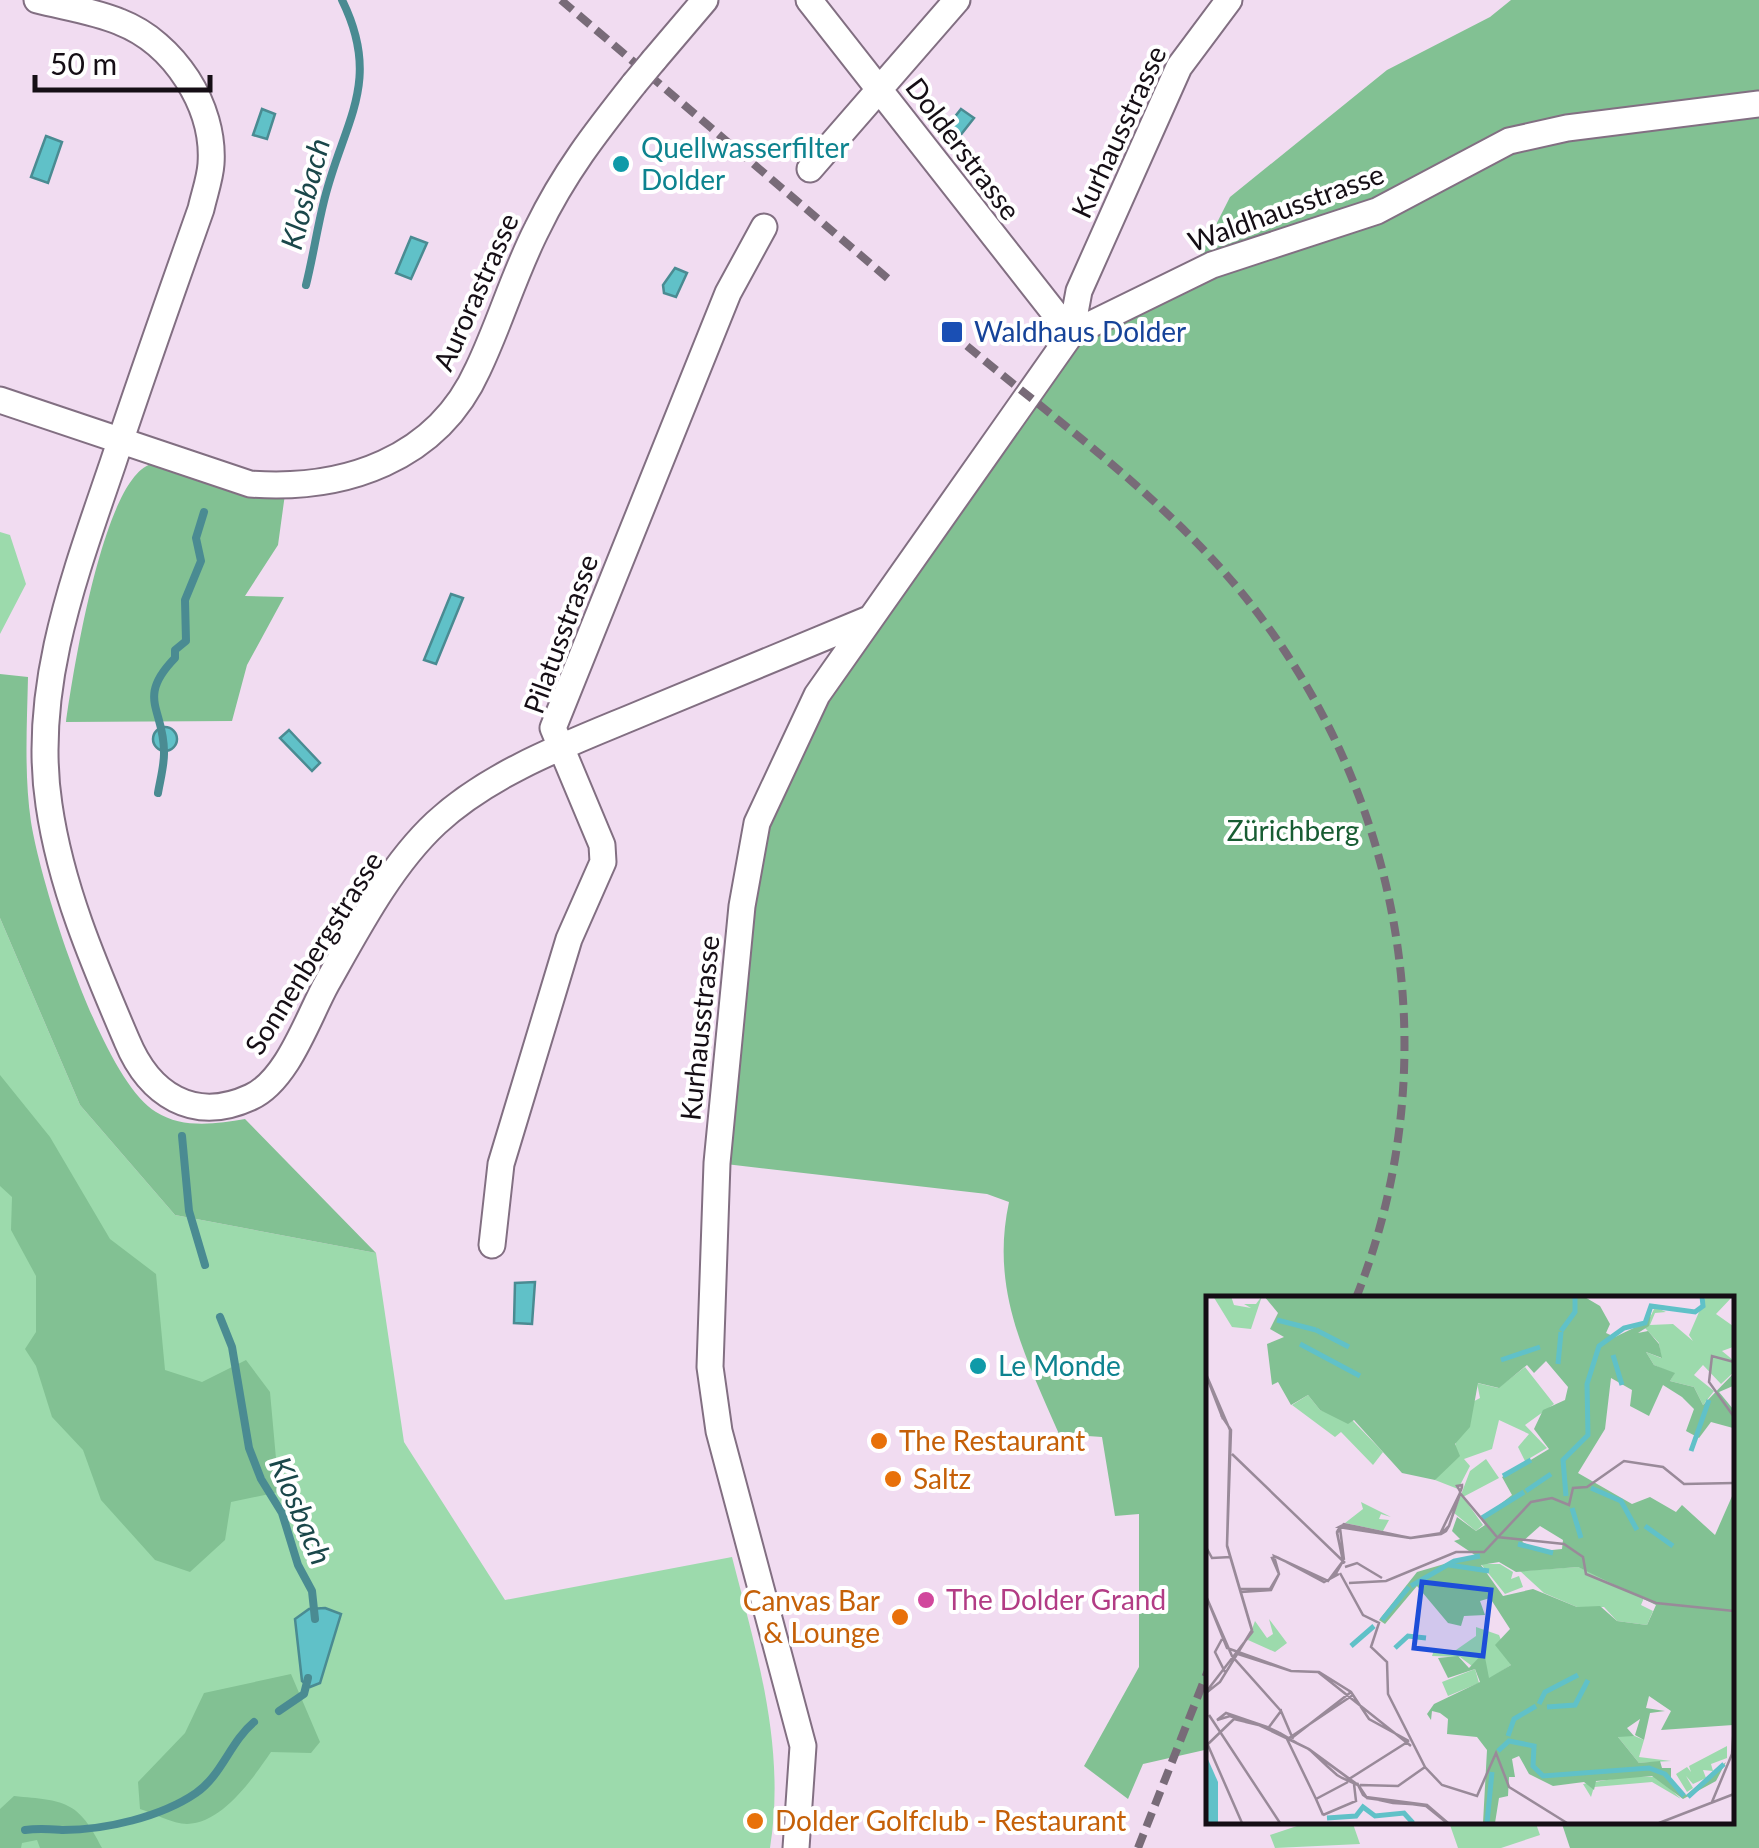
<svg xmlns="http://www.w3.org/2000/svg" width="1759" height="1848" font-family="Lato,sans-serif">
<rect width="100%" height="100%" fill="#f1dcf1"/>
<path fill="#9cdaac" d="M0 532 10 535 26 584 0 634Z
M0 918 80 1105 175 1215 376 1253 404 1442 505 1600 732 1557C757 1654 786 1748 770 1848H0Z
M1464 1820 1535 1821 1540 1835 1501 1848H1458L1450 1825Z
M1312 1821H1352L1360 1844 1275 1848 1270 1835Z"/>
<path fill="#82c193" d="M1511 0H1759V1848H1570L1561 1821 1732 1820V1298H1209V1749L1143 1764 1128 1799 1084 1766 1139 1667V1514L1115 1516 1102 1437 1059 1434C1025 1355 990 1290 1009 1202L987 1194 717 1163 742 906 777 775 1074 341 1186 284 1230 197 1387 70 1490 17Z
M151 464 285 494 278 545 245 596 284 597 247 665 232 721 66 722C73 673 103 479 151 464Z
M0 674 28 677C27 724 24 775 31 822 41 885 102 1080 156 1112 183 1129 216 1124 245 1119L376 1253 175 1215 80 1105 0 918Z
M0 1075 50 1137 110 1239 156 1274 165 1370 202 1382 246 1360 270 1392 279 1492 231 1502 225 1540 190 1572 155 1560 101 1500 83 1450 52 1417 36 1366 25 1349 36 1332V1276L11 1230 12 1197 0 1186Z
M291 1674 320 1742 311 1753 271 1752C253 1778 223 1823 187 1824 173 1824 153 1813 140 1809L138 1782 185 1733 204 1693Z
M14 1796C65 1801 78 1800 102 1848H40L37 1840 22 1843 21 1848H0V1809Z"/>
<path fill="#60c1c8" stroke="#4a8b92" stroke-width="2.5" d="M262 109 275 114 267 139 253 135Z
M961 109 974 118 959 137 946 128Z
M46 136 62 142 48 183 31 177Z
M411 237 427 243 411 279 396 273Z
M675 268 687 273 676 297 664 293 663 285Z
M451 594 463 598 436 664 424 660Z
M153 739a12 12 0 1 1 24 0a12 12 0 1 1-24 0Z
M289 730 320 763 312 771 280 738Z
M535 1282 532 1324 514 1323 515 1283Z
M325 1608 341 1614 320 1683 310 1687 302 1681 295 1619 309 1609Z"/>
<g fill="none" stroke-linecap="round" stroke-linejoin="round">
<path stroke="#4a8b92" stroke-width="8" d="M306 285C313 257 317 229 324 201 343 122 383 83 342 0
M158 793C160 781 164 766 164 754 165 709 135 699 175 658V650L186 641 185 600 201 561 196 538 204 512
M182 1136 189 1211 205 1265
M220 1317 232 1347 249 1448 261 1479 282 1513 298 1565 312 1591 315 1619
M279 1711 304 1694 308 1678
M25 1830C39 1828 49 1829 63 1830 105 1830 161 1817 196 1793 222 1775 230 1742 254 1722"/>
<g stroke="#826f82" stroke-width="29">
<path id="minor" d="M37 0C64 7 94 11 120 22 174 43 215 106 211 164 210 179 204 195 201 209 171 294 141 378 113 463 76 572 31 687 49 805 61 888 94 964 127 1041 149 1094 193 1124 251 1097 288 1080 308 1017 327 983 357 930 390 866 436 823 493 770 576 741 647 711 721 681 795 650 869 619
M809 0 1071 334
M654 60 705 0
M810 169 957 0
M1071 334 1212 265 1377 211 1509 141 1567 128 1759 104
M0 400 250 484C344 491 437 460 478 369 500 323 514 274 537 229 564 173 596 132 634 84
M492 1245 501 1164 569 939 603 862 602 845 553 728 728 293 764 227
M796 1848 803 1746 719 1431 710 1367 717 1163 742 906 757 823 817 695 1071 334 1079 291 1179 67 1229 0"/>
</g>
<use href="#minor" stroke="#fff" stroke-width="25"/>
<path stroke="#786b78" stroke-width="8" stroke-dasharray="15 8" stroke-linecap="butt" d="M561 0 892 282
M967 346C1044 410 1127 471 1197 543 1392 741 1460 1037 1356 1298
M1138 1848 1209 1668"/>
<g stroke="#826f82" stroke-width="29" stroke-linecap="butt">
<path id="minor-bridge" d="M634 84 654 60"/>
</g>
<use href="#minor-bridge" stroke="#fff" stroke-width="25"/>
</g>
<g fill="#0f9aa8" stroke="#fff" stroke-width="4">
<circle cx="621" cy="164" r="10"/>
<circle cx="978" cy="1366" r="10"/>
</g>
<rect fill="#1a4fb4" stroke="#fff" stroke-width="4" x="940" y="320" width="24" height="24" rx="5"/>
<g fill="#e8710a" stroke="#fff" stroke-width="4">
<circle cx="879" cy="1441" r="10"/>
<circle cx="893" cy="1479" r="10"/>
<circle cx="900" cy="1617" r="10"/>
<circle cx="755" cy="1821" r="10"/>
</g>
<circle fill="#d1479c" stroke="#fff" stroke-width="4" cx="926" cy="1600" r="10"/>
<g text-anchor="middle" stroke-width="8" stroke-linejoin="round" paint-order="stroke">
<g font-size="28" fill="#150e15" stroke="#fff">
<text transform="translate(1119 132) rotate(-65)" y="10">Kurhausstrasse</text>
<text transform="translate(963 149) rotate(53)" y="10">Dolderstrasse</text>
<text transform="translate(1286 208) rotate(-20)" y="10">Waldhausstrasse</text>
<text transform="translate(476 292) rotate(-66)" y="10">Aurorastrasse</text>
<text transform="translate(561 634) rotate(-70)" y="10">Pilatusstrasse</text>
<text transform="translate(314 953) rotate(-58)" y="10">Sonnenbergstrasse</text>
<text transform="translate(700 1028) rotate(-84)" y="10">Kurhausstrasse</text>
</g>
<g font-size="28" fill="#0d838f" stroke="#fff" text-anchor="start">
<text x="641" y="158">Quellwasserfilter<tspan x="641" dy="32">Dolder</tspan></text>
<text x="998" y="1376">Le Monde</text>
</g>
<g font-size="28" fill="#164399" stroke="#fff" text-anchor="start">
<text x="974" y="342">Waldhaus Dolder</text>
</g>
<g font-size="28" fill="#185d33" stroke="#fff">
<text x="1293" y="841">Zürichberg</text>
</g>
<g font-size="28" fill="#c56008" stroke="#fff" text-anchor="start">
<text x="899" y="1451">The Restaurant</text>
<text x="913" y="1489">Saltz</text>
<text x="880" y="1611" text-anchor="end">Canvas Bar<tspan x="880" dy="32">&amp; Lounge</tspan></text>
<text x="775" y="1831">Dolder Golfclub - Restaurant</text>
</g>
<g font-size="28" fill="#b23c85" stroke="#fff" text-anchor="start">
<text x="946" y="1610">The Dolder Grand</text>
</g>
<g font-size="30" font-style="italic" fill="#1a474a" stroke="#fff">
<text transform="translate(306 194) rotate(-75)" y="10">Klosbach</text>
<text transform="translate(300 1511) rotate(67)" y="10">Klosbach</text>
</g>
</g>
<g transform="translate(1206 1296)">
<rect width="528" height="528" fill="#f1dcf1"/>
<path d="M7 0H25L28 9 45 12 38 8H50L56 0 45 33 26 31ZM500 0H527L510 18 527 30V51L516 55 527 64 528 76 515 88 497 69 488 79 508 95 497 109 488 91 464 85 468 78 448 69 440 56 455 62 453 47 439 32 449 11 460 16 449 17 444 29 467 28 487 45 483 39ZM319 71 348 108 319 129 341 152 319 165 312 151 323 138 293 124 286 153 258 163 264 170 252 193 229 184 249 150 259 110 274 102 271 87 292 92ZM102 99 114 114 147 125 177 156 167 169 135 136 129 141 86 109ZM280 163 293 182 257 201 277 229 270 235 248 217 264 175ZM155 206 185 221 175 218 173 223 183 224 177 235 139 227 157 213ZM275 268H294L307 276 305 283 313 280 317 291 299 298ZM372 271 449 304 438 302 435 309 447 315 441 329 411 325 398 311H371L338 297 314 275ZM63 323 81 347 69 356 42 344 49 325 61 342 67 338ZM270 331 293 339 305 369 283 383 254 361 226 360 228 354H250L270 340ZM269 373 273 387 242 400 236 386ZM419 436 438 444 433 461 465 465 433 467 412 441ZM521 450V462L505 468 507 475 497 474 500 482 487 488 480 480 487 492 481 496 470 478 481 471 485 476 483 470ZM424 480 452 481 475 503 446 486 388 491 385 501 377 488Z" fill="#9cdaac"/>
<path d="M58 0H377L394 10 404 28 400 37 409 41 438 27 444 8 459 10 446 11 443 30 432 37 442 35 453 48 456 62 440 56 448 69 469 77 464 85 488 91 497 109 527 78V90L513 96 527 113V132L505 126 493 142 480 135 488 113 476 101 457 89 443 120 424 110 426 94 405 82 399 133 372 177 426 208 444 201 470 216 476 209 509 239 527 198V429L455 434 465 415 443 400 440 412 459 415 444 417 438 444 429 439 434 423 421 432 428 440 412 441 433 467 454 465 456 472H465V484L480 499 520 466 510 485 477 503 446 480 390 485 388 494 378 486 347 490 323 478 313 460 306 463 309 481H303L302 500 293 502 289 527H277L281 454 271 441 241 438 242 423 234 417 226 415 225 424 221 418 228 408 274 386 269 373 242 382 232 362 252 360 263 372 278 356 283 382 305 369 289 349 304 333 284 302 274 305 279 319 258 320 255 330 242 327 211 290 179 328 173 324 211 276 269 259 248 245 254 243 246 235 251 221 270 235 279 229 275 223 306 199 296 181 343 153 328 133 337 114 359 104 362 91 340 65 328 77 321 69 293 92 272 87 264 131 249 148 254 160 229 184 196 177 148 124 142 128 114 114 102 99 85 109 72 86 66 89 61 48 78 41 64 33 72 17ZM334 230 357 244 356 253 336 255 316 246ZM293 266 310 276 372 271 450 309 441 329 411 325 394 310 371 311 327 293 297 300 275 269Z" fill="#82c193" fill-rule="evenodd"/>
<path d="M0 459 12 486V527H0Z" fill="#60c1c8"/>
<path fill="none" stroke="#60c1c8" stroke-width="5" d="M71 24 110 34M110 34 143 51M355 35 369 16V1M94 48 154 80M407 59 416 89M295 64 334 51M352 68 355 36M485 155 503 104M297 180 325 164M385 192 415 205 431 234M320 195 345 178M360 200 357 164 382 139 381 88 393 50 418 32 439 27 445 10 489 16 497 10 496 0M366 212 375 242M276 222 318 196M439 230 467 250M312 248 347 257M243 269 283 275M205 290 248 265 274 260M176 324 203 291M145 350 168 330M189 352 202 340 220 342M333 408 339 396 372 379M341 411 369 409 382 384M302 440 308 423 330 410M292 455 303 445 328 450 327 470 337 480 443 472 459 478 478 500M482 501 518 468M121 522 150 520 157 511 169 520 198 517 207 527M281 527 286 476"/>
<path fill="none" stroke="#998a99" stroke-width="2.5" d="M528 66 506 60 503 86 528 121M0 78 24 134 21 249 46 334 14 386 0 397M0 79 17 123M15 119 25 134 21 250 46 335M26 158 139 267M254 197 291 241 358 248 377 261 380 278 450 307 528 315M139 228 133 231 204 242 234 238 254 197M134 232 138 264M0 251 6 262 25 261M71 261 118 286 133 278M139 271 151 267 176 282M134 277 157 319 173 327 165 351 181 366 182 398 219 471 236 489 271 500 290 457 303 491 361 527M143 287 180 285 250 256H278L325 206 346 202 363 209 367 192 381 191 418 165 457 171 478 188 528 187M34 293H64L73 278 68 260 122 285 137 265 131 236 132 234 138 228 204 242 236 237 243 230 253 200 254 198V196L255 194 256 191V189L251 190 254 195V198L243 230 240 235 235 238 205 242 137 229 131 237 137 265 128 281M35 296 65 294 73 278 66 262 71 261M0 300 26 360 75 415M0 300 21 352 85 375 112 376 205 450M16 343 9 356 19 376M32 358 85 375 113 376 145 396 163 423 203 445M0 396 47 335M3 419 74 527M63 431 75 415 87 443M87 441 145 396M83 442 147 399M81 443 110 503M1 447 36 527M1 449 28 423 53 429 101 452 153 490M143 483 203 445M151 487 161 502 220 510 241 527M154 489 192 490 219 471M506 506 526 458 528 429M117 519 150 505 148 488M117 519 110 503 142 486M242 527 220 509 187 507 160 501 157 499 152 489 136 482 131 479 121 470 103 453 90 447 72 436 61 431 40 426 24 420 11 424 20 417 61 431 74 437 91 447 103 453 152 489 160 501 221 509 242 527M453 527 528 498"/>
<path fill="#1d4ed8" fill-opacity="0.15" stroke="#1d4ed8" stroke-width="5" d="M216 286 285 294 277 360 208 352Z"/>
<rect width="528" height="528" fill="none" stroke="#150e15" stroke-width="5"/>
</g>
<path d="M35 75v15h175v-15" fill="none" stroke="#150e15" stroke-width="5"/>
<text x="50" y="75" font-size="30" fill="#150e15" stroke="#ffffff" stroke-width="8" paint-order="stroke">50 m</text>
</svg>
